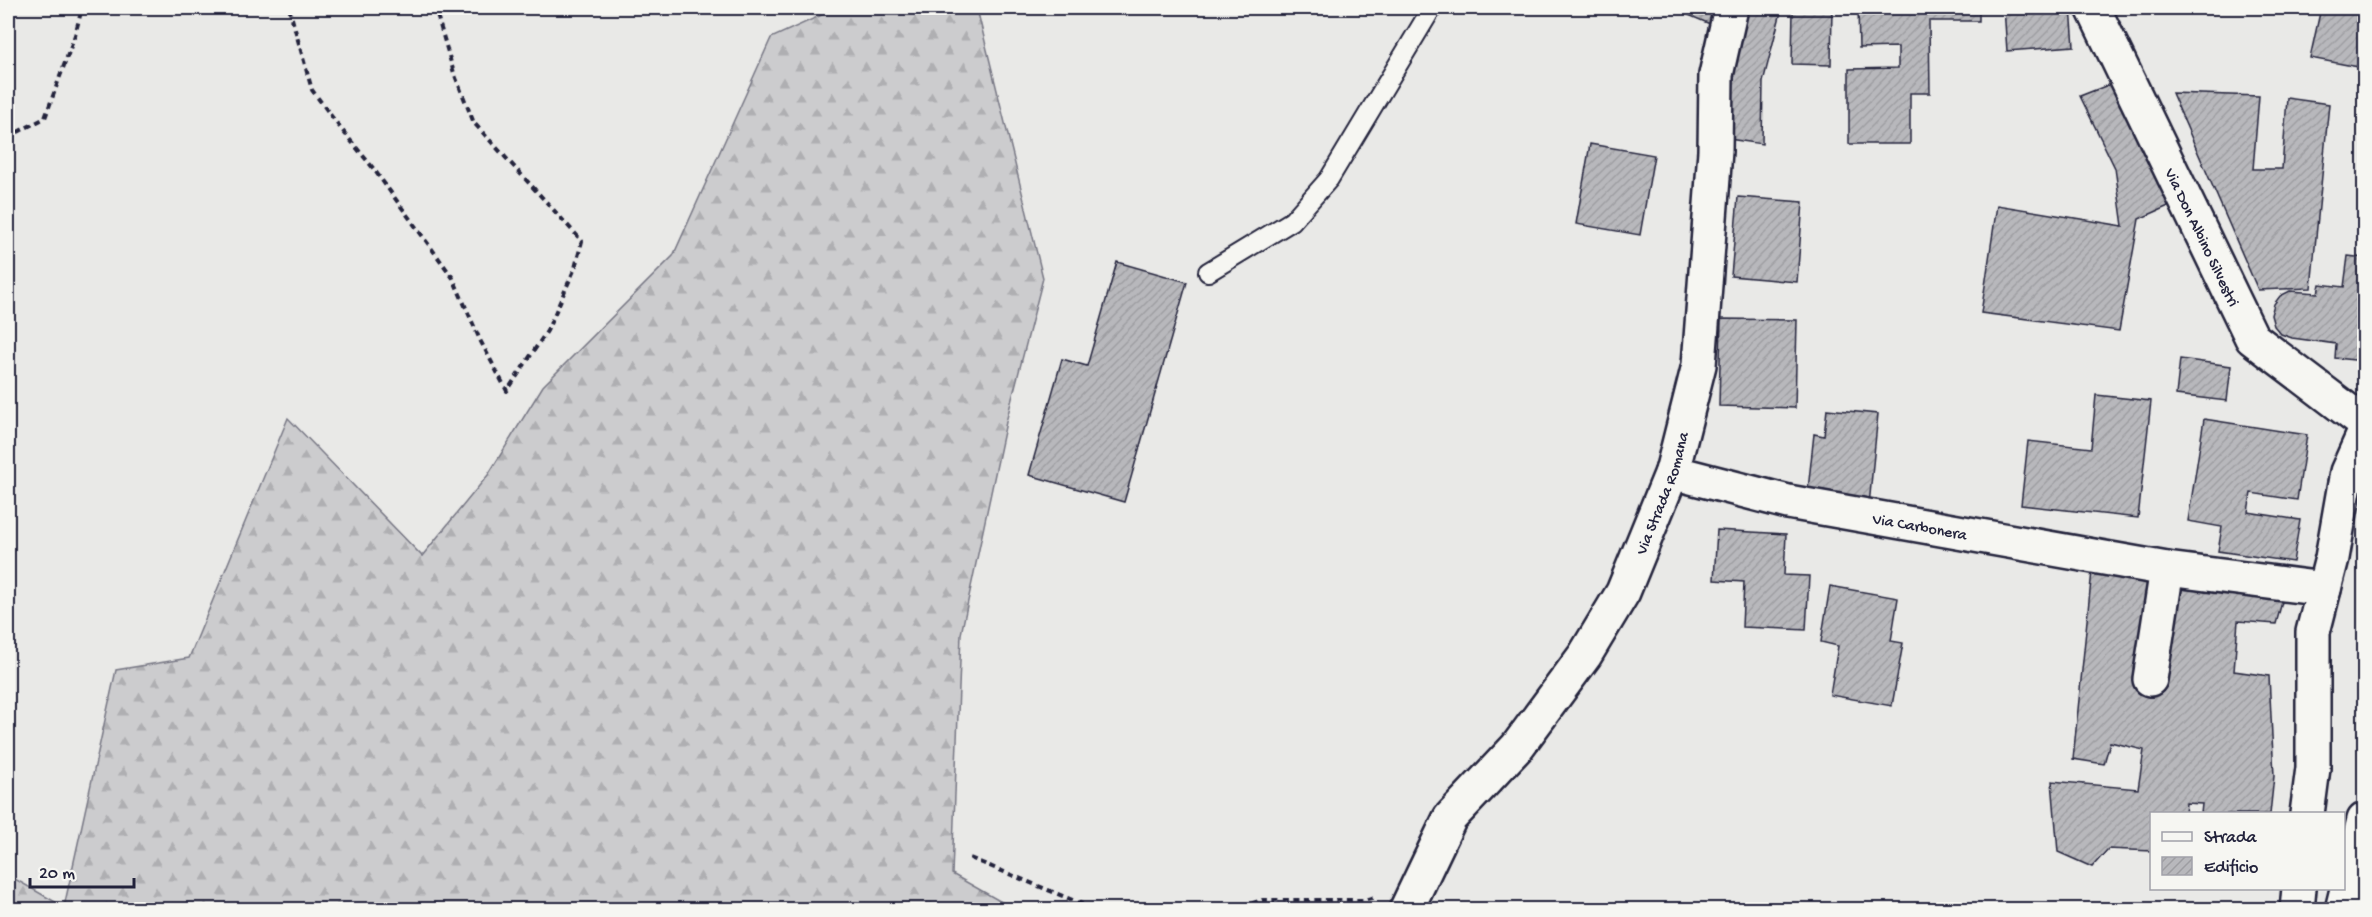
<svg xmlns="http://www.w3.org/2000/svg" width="2372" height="917" font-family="'Gochi Hand',sans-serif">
<defs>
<pattern id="forest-firs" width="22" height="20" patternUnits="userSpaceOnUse" patternTransform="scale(1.5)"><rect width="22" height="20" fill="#ccccce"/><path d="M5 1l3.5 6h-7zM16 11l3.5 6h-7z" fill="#afafb2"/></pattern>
<pattern id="building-hatch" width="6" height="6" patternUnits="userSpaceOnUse" patternTransform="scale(1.5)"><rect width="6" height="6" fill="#b8b8bc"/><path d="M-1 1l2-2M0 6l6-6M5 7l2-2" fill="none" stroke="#9e9ea2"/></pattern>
</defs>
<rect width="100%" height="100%" fill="#e9e9e7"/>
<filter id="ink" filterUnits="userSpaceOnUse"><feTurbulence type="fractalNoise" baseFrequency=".0167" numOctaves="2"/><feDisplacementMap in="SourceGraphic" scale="12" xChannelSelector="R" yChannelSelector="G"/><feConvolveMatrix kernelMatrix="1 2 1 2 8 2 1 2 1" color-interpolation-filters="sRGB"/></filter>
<g filter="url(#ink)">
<path fill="url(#forest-firs)" stroke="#777784" stroke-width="1.5" d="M837 8H981L978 13 1043 278 1006 422 961 634 952 874 1014 909H8V875L64 907 116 670 189 658 288 418 422 556 488 475 543 386 673 256 771 38Z"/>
<path fill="url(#building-hatch)" stroke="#22223b" stroke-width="1.5" d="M1672 8H1721L1717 27Z
M1747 8H1782L1763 82 1762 144 1729 139 1732 65Z
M1793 8H1832L1831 65 1792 64Z
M1858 8H1979V21H1929L1930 93H1910V144H1849V69L1898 68V47L1859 48Z
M2004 8H2071L2074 46 2007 51Z
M2321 8H2364V68L2310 58Z
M2121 80 2173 204 2139 219 2119 331 1981 313 1997 205 2123 226 2115 168 2080 96Z
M2172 93 2259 96 2253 169H2282L2287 98 2329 104 2311 288 2258 290Z
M1590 144 1654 155 1640 235 1576 224Z
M1738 197 1803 202 1797 282 1731 276Z
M2348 256 2364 258V361L2335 358 2336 344 2292 338 2281 334 2274 326 2271 315 2274 304 2280 296 2290 291 2318 293 2320 284 2344 287Z
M1117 262 1187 282 1124 502 1029 475 1062 359 1087 366Z
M1721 319 1797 320 1795 408 1719 406Z
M2180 359 2231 366 2227 401 2176 395Z
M2096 395 2151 401 2138 518 2021 505 2028 441 2091 448Z
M1827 409 1878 414 1869 505 1807 499 1814 434 1824 436Z
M2204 419 2307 435 2297 500 2251 493 2248 512 2300 520 2293 562 2218 551 2222 527 2188 521Z
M1717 530 1786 534 1784 575 1809 576 1806 630 1742 627 1744 582 1714 580Z
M2092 571 2285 591 2276 624 2238 621 2234 671 2269 676 2274 776 2270 814H2201L2202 804 2186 803 2185 814H2152V851L2108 849 2092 867 2058 852 2052 781 2138 789 2144 750 2110 742 2104 764 2073 759Z
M1830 586 1898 598 1891 641 1903 643 1892 706 1830 695 1838 646 1821 642Z"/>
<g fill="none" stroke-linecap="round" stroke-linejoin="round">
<g stroke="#22223b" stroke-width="22">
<path id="lane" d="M1208 272 1292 221 1329 179 1432 8"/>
</g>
<g stroke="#22223b" stroke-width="38">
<g id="street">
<path id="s1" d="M2093 8 2252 338 2364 423"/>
<path id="s2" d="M1672 472 1788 502 2167 569 2324 589"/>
<path d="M2150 679 2167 569"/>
<path d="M2307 814 2313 768V632L2332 558 2347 472 2364 434"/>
<path id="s3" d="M1406 910 1450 818 1517 747 1585 655 1623 592 1672 472 1699 365 1715 151 1716 75 1731 8"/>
<path d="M2297 910 2299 888"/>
</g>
</g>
<g stroke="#22223b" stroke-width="38">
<path id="secondary" d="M2342 910 2364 820"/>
</g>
<path stroke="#22223b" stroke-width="4" stroke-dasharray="6 4.5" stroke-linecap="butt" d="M289 8 312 90 338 125 373 168 453 278 480 340 507 391 547 331 575 268 582 241 474 123 454 73 435 8
M8 136H10L45 118 75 35 82 8
M970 858 1097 910
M1232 910 1262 900H1363L1376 897"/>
<use href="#lane" stroke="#f6f6f2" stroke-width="18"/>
<use href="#street" stroke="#f6f6f2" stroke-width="33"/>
<use href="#secondary" stroke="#f6f6f2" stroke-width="33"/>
</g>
</g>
<g text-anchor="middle" stroke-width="6" stroke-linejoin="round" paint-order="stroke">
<g font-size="16" fill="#22223b" stroke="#f6f6f2">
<text dy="6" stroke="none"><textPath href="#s1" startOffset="254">Via Don Albino Silvestri</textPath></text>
<text dy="6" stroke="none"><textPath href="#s3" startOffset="494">Via Strada Romana</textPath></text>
<text dy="6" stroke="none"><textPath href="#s2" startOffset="254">Via Carbonera</textPath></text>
</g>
</g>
<rect width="2372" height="917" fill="none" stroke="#f6f6f2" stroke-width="30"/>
<rect x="15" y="15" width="2342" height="887" fill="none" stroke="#22223b" stroke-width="2" filter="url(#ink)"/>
<rect x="2150" y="812" width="195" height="78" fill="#f6f6f2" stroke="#a1a1a9" stroke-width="1.5"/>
<rect x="2162" y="832" width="30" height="9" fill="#f6f6f2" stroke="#a1a1a9" stroke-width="1.5"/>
<text x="2204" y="842" font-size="18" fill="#22223b">Strada</text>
<rect x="2162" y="857" width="30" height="18" fill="url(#building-hatch)" stroke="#a1a1a9" stroke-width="1.5"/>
<text x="2204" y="872" font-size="18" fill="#22223b">Edificio</text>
<path d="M30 878v9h104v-9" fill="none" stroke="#22223b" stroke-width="3"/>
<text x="39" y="878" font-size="18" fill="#22223b" stroke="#f6f6f2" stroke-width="4.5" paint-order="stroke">20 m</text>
</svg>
